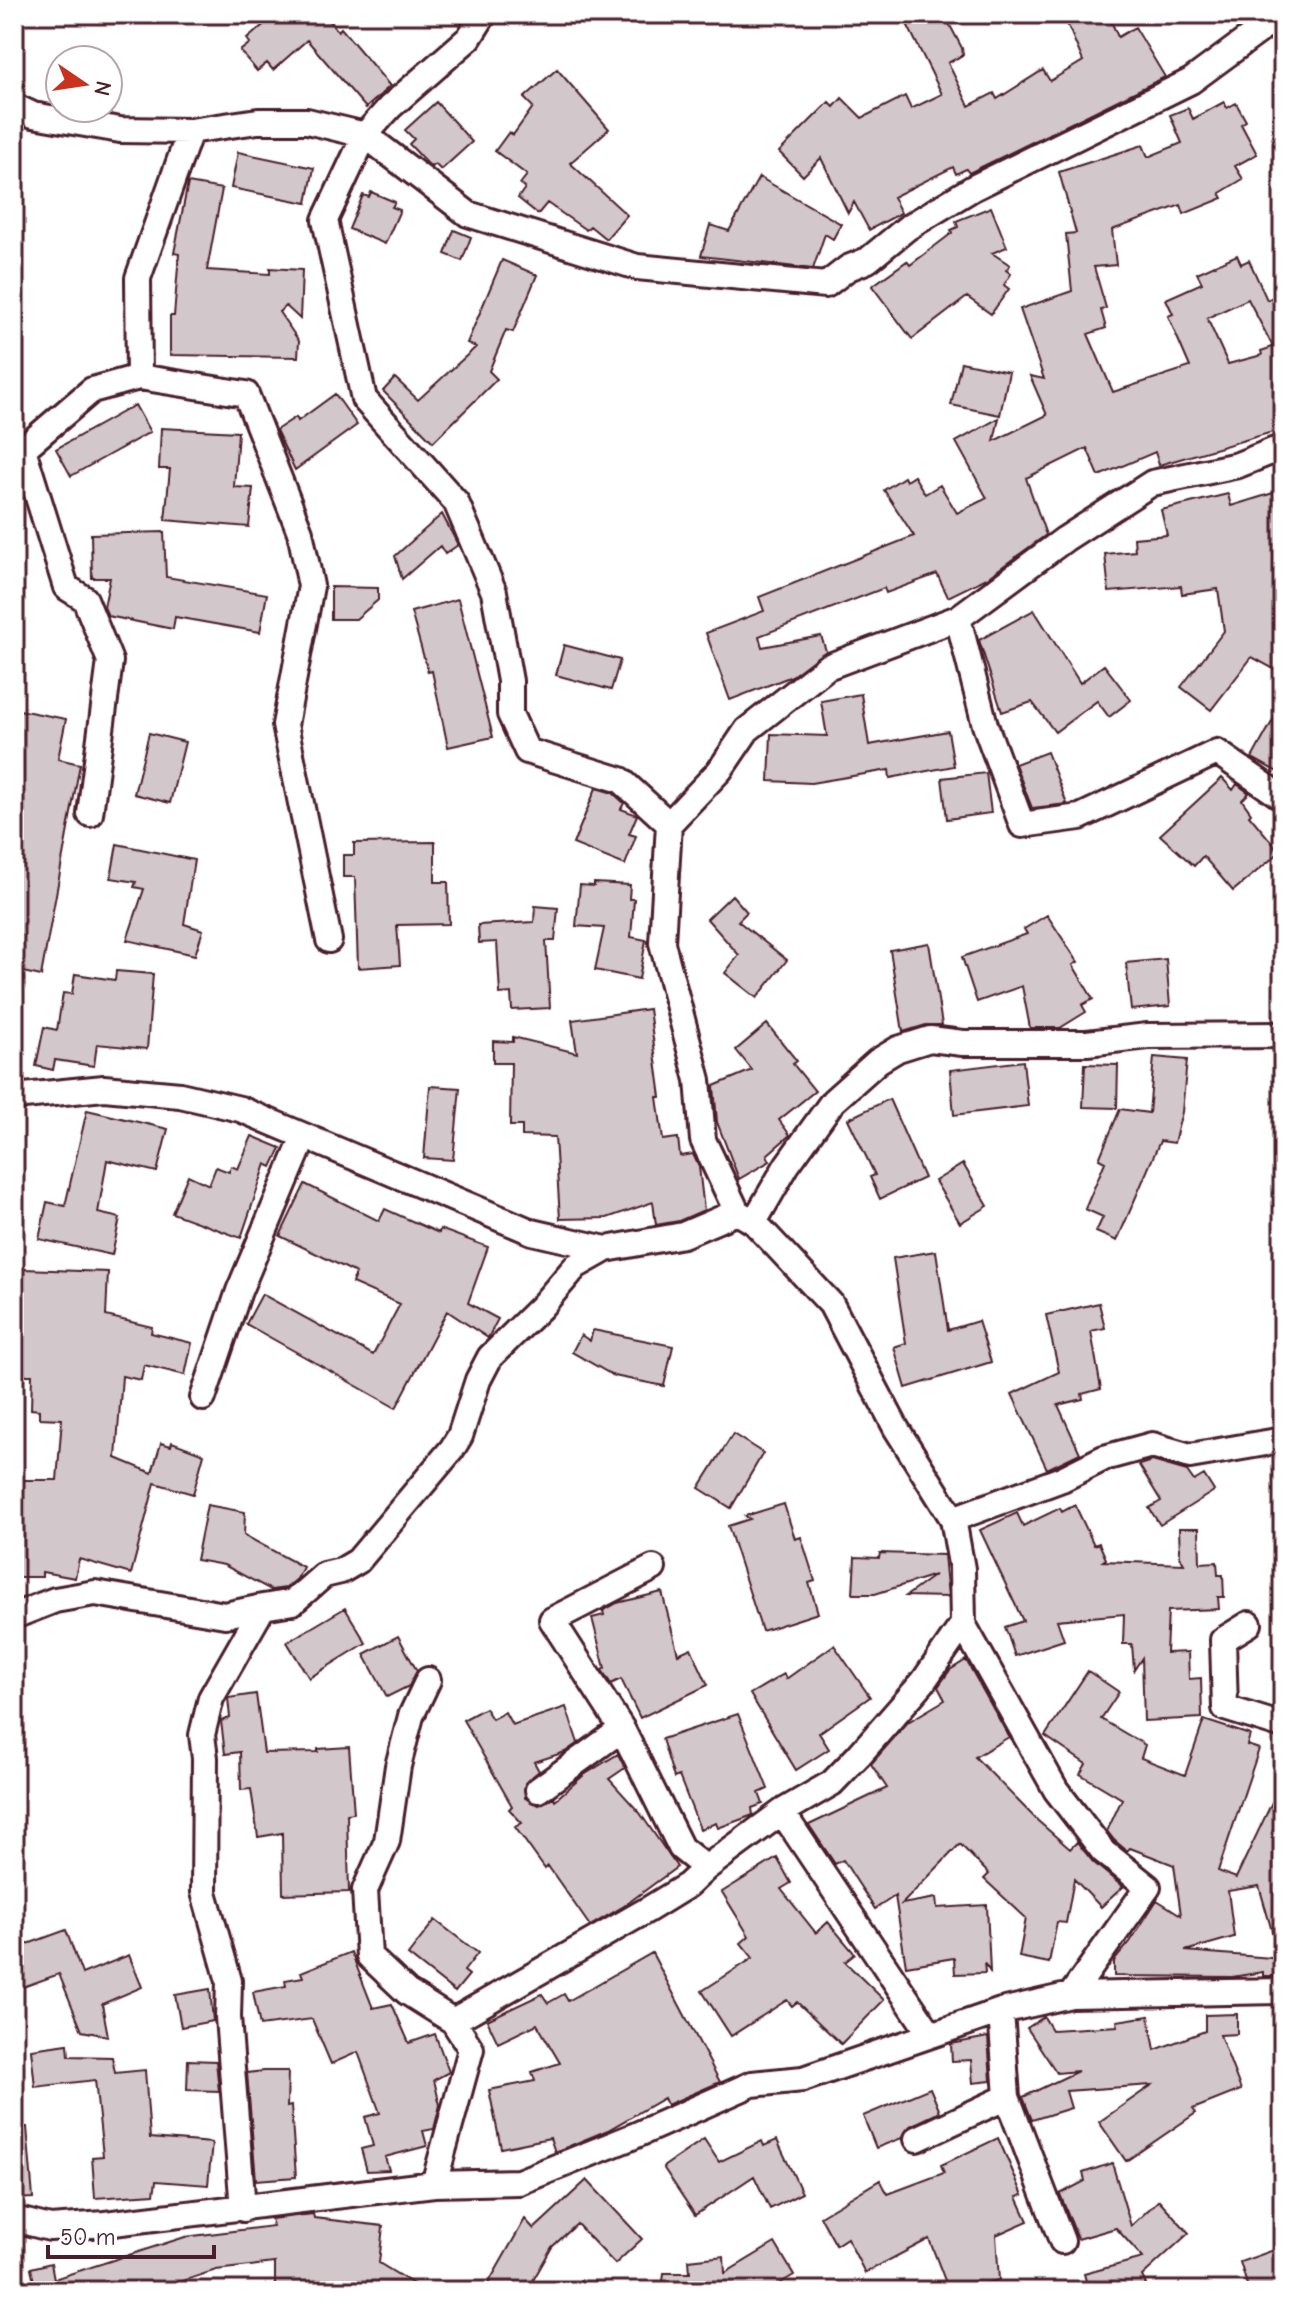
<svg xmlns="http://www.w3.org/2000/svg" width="1297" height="2305" font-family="'Comic Neue',sans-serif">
<rect width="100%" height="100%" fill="#fff"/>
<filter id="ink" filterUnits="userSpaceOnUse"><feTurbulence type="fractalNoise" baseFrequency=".0125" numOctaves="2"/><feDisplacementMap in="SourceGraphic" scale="16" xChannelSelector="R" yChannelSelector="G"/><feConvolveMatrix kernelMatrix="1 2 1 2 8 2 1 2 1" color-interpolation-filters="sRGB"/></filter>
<g filter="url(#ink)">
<path fill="#d2c7cb" stroke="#4a1f2b" stroke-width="2" fill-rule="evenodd" d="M276 14H324L338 31 341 28 390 86 366 108 307 40 273 70 267 63 257 71 240 51 250 43 247 39Z
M902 14H944L962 48 963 55 948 63 969 106 994 93 997 99 1043 70 1050 81 1083 61 1063 14H1108L1118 37 1135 27 1165 77 969 173 966 169 956 174 953 167 893 197 901 213 869 230 854 202 848 213 821 158 803 176 779 152 829 102 834 107 842 98 862 118 905 96 911 109 942 94Z
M557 69 609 129 570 163 627 215 606 239 590 226 586 230 547 203 538 214 518 198 525 188 520 184 527 175 495 151 509 132 513 135 533 107 524 98Z
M436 102 472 142 441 170 435 164 431 167 427 163 409 144 414 139 405 130Z
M1224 102 1227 108 1236 103 1246 121 1241 124 1257 154 1235 166 1243 179 1220 193 1223 198 1184 214 1181 205 1112 230 1116 265 1094 267 1106 308 1101 310 1106 328 1088 334 1113 392 1190 367 1168 316 1173 314 1166 299 1202 283 1197 273 1237 255 1241 264 1249 260 1267 300 1283 292V429L1159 465 1155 452 1099 476 1087 448 1026 478 1046 535 987 578 948 597 937 574 886 593 884 588 759 636 762 647 821 636 826 651 792 676 730 700 706 633 764 611 759 597 914 536 884 490 904 477 906 481 914 476 925 494 940 485 957 513 987 498 956 442 999 418 994 441 1047 415 1030 376 1044 379 1020 309 1072 291 1066 234 1076 233 1059 172 1143 145 1148 157 1182 143 1170 115 1188 108 1193 119ZM1248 299 1273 347 1261 351 1262 355 1228 364 1207 318Z
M238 152 314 168 307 203 231 188Z
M759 177 841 224 833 239 825 234 813 269 701 256 710 225 729 231Z
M188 183 222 189 207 270 270 274V268L302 270 300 319 286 306 279 312 299 341 298 357 170 355V316H174L179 254 174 253Z
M371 192 395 202 392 207 400 210 385 244 349 229 363 195 369 197Z
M991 207 1007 247 992 253 1010 265 1006 270 1011 274 1004 285 1009 289 991 314 967 297 912 339 872 286 907 261 910 265 952 233 951 230 958 227 956 221Z
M454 230 471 237 462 261 445 254Z
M502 260 537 275 513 332 506 330 489 371 497 379 433 442 383 391 395 378 418 400 476 347 467 343Z
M961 362 1009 372 1000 415 951 405Z
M335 394 357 425 295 470 276 430 296 417 298 421Z
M135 405 150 432 71 476 56 449Z
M161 428 238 432 234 487 253 488 249 527 165 520 170 469H159Z
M1283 490V674L1252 657 1211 710 1181 687 1224 631 1218 589 1182 594 1181 586 1109 592 1105 554 1135 551 1134 538 1167 535 1161 510 1228 494 1231 506Z
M442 514 458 545 445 554 440 546 402 579 395 556Z
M164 532 166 577 267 594 260 632 175 617 173 629 108 616 104 607 110 578H92L91 534Z
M331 587 378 588V600L356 619H331Z
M458 599 493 737 448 747 432 671 428 672 411 612Z
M1034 610 1080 683 1104 665 1131 700 1109 717 1097 701 1055 732 1032 702 1002 712 979 640Z
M564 645 620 660 611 690 556 675Z
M861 694 869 745 948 731 954 766 890 778 889 770 811 783 769 781 771 734 827 736 821 701Z
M1283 702V775L1252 758Z
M14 709 66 719 58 759 80 764 41 976 14 970Z
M149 733 185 742 170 803 134 794Z
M1047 752 1067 804 1032 808 1015 764Z
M986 773 991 813 947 819 942 778Z
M1222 778 1233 790 1237 784 1249 793 1242 800 1251 813 1249 815 1280 852 1233 891 1203 856 1194 866 1160 835Z
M596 788 613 793 624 803 621 809 637 815 629 834 636 836 625 865 573 844Z
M435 842V882H448L449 924 397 925 400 965 358 968 355 877H343V855H354V843Z
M117 844 194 860 184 924 203 930 195 955 127 940 144 889 134 887 136 882 111 878Z
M594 883 630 885 629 899H634L631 937 646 940 639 979 595 970 604 928 576 926 580 885 594 886Z
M732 895 747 912 738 921 787 960 757 998 725 973 739 955 707 919Z
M535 906 558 908 555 941H546L550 1008 512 1010 511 993 500 994 497 942 479 943 478 925 534 922Z
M1047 915 1078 962 1073 965 1093 999 1082 1005 1086 1012 1060 1028H1030L1022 986 977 1002 962 957 1027 934 1024 929Z
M929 943 942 1025H926L903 1032 890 950Z
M1166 959 1170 1006 1131 1010 1126 963Z
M116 971 153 974 147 1049 97 1044 94 1066 55 1060 53 1070 36 1066 44 1027 57 1030 63 993 72 994 75 974 115 980Z
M649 1009 661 1097H657L663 1140 678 1138 680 1156 693 1154 699 1167 704 1210 679 1221 656 1225 653 1202 607 1218 560 1219 555 1137 522 1136V1126H510L511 1063H493V1041L513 1042V1037L577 1053 572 1020Z
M767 1024 797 1061 793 1064 815 1091 779 1120 790 1135 767 1155 770 1161 739 1179 717 1122 714 1086 752 1070 736 1050Z
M1154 1057 1187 1060 1182 1112 1174 1143 1160 1141 1117 1241 1096 1232 1103 1217 1085 1209 1105 1162 1099 1159 1120 1109 1149 1113Z
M1023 1061 1028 1106 954 1115 950 1070Z
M1085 1064 1118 1065 1117 1108 1083 1107Z
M430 1086 460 1088 453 1160 424 1158Z
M889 1099 924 1178 880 1199 870 1177 875 1175 848 1119Z
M87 1110 168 1129 157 1172 107 1160 98 1213 120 1218 112 1255 39 1239 47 1202 65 1206Z
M252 1136 281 1148 272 1167 266 1164 241 1238 172 1213 188 1175 209 1185 216 1167 229 1172 231 1166 238 1169Z
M963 1164 988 1206 960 1223 935 1181Z
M305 1184 379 1221 385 1209 439 1233 440 1229 488 1247 468 1303 498 1319 488 1338 447 1311 396 1408 246 1324 262 1294 373 1355 400 1304 352 1283 356 1273 280 1236Z
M936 1251 948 1330 978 1321 991 1362 906 1388 894 1347 906 1343 893 1258Z
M23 1269 108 1272 106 1316 152 1327 151 1333 192 1343 185 1375 144 1365 141 1380 122 1376 116 1458 152 1473 161 1443 171 1446 172 1442 204 1454 193 1494 155 1483 131 1574 79 1559 75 1578 42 1572V1577H14V1480H57L62 1419 39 1418V1410L31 1409 32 1375H19Z
M1099 1303 1105 1328 1091 1331 1101 1389 1082 1394 1083 1399 1058 1405 1080 1453 1047 1469 1012 1394 1059 1372 1046 1315Z
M593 1330 673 1346 664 1386 614 1376 572 1352 581 1335 590 1341Z
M733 1434 763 1453 731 1508 699 1488Z
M1152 1461 1187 1471 1194 1481 1204 1475 1214 1491 1160 1525 1149 1508 1161 1501 1139 1465Z
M784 1504 795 1539 801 1537 815 1581 809 1583 818 1613 762 1631 728 1526 750 1519 745 1516Z
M207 1505 245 1512 244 1535 303 1567 297 1579 286 1588 271 1590 224 1565 196 1560Z
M1075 1505 1094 1545 1099 1543 1106 1559 1103 1561 1184 1564 1180 1557 1179 1528H1199L1200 1563 1217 1562 1218 1575H1223L1224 1597H1218L1219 1609 1168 1611 1166 1653 1188 1652 1189 1679 1201 1678 1202 1718 1144 1721 1142 1658 1134 1670 1132 1644H1123L1124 1614 1057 1620 1064 1640 1015 1656 1005 1627 1023 1621 980 1530 1017 1513 1023 1526 1060 1508 1062 1512Z
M880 1553 944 1555 948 1597 906 1596 935 1575 875 1594H853L855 1557 879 1558Z
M662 1592 678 1654 691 1648 708 1685 640 1718 621 1679 611 1684 602 1670 605 1668 592 1618 604 1615 603 1611 617 1603Z
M345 1608 366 1643 309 1678 287 1642Z
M398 1636 417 1671 409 1686 387 1697 364 1654Z
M834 1645 870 1697 819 1733 829 1749 796 1770 750 1694 784 1674 786 1679Z
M966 1660 1009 1737 975 1757 1038 1821 1070 1849 1077 1842 1093 1862 1123 1887 1101 1907 1074 1879 1066 1923 1057 1922 1049 1963 1019 1957 1026 1918 984 1879 989 1874 960 1844 902 1904 936 1898 937 1908 987 1905 990 1972 984 1963 985 1973 955 1974 954 1958 906 1966 895 1896 875 1909 843 1860 835 1864 809 1825 887 1788 871 1764 908 1722 945 1700 938 1687 950 1670Z
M1088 1671 1119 1692 1101 1719 1145 1745 1141 1758 1185 1775 1204 1720 1250 1735 1247 1745 1259 1749 1218 1871 1236 1878 1283 1779V1951L1278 1952 1259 1886 1228 1891 1234 1937 1185 1951 1283 1959V1976H1263V1972L1232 1977 1114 1976V1961L1130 1942 1157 1900 1181 1915 1174 1865 1130 1848 1127 1851 1114 1840 1107 1831 1122 1799 1080 1774 1086 1764 1045 1736Z
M256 1694 264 1753 318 1752V1749L349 1747 354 1813 347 1814 349 1892 283 1894 282 1833 258 1837 251 1789 241 1790 240 1752 225 1754 221 1721 230 1718 228 1698Z
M566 1707 578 1743 565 1752 534 1762 539 1771 525 1783V1798L539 1805 554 1797 555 1800 584 1775 618 1754 625 1768 609 1779 640 1813 677 1867 624 1906 590 1926 548 1866 545 1869 515 1827 522 1823 509 1809 512 1806 463 1720 485 1708 492 1719 505 1712 512 1725Z
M738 1714 768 1789 759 1793 763 1804 752 1808 753 1815 718 1828 716 1823 700 1829 679 1776 674 1778 662 1739Z
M777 1858 791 1883 781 1889 816 1933 828 1922 855 1954 845 1962 884 2000 841 2044 797 2002 792 2006 787 2000 731 2036 702 1991 753 1958 741 1943 749 1936 722 1892Z
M435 1920 478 1953 464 1971 469 1975 455 1992 408 1955Z
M66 1930 82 1974 129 1955 142 1987 102 2004 108 2036 82 2031 59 1974 23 1987 14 1963V1949Z
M351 1952 373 2008 392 2004 409 2043 435 2034 449 2072 434 2080 440 2105 434 2129 423 2131 427 2146 385 2157 389 2170 367 2171 361 2149 373 2146 365 2117 380 2113 358 2052 331 2064 312 2019 260 2026 253 1992 286 1986 285 1980 303 1977 301 1972Z
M652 1953 720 2082 667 2105 664 2098 608 2130 555 2152 550 2138 501 2148 489 2090 535 2081 532 2072 560 2063 537 2024 498 2043 487 2020 542 1994 548 2003 564 1994 568 2001Z
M210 1989 213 2021 181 2027 175 1995Z
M1237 2014V2034L1220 2035 1241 2090 1193 2109 1196 2113 1126 2161 1099 2122 1152 2085 1066 2091 1071 2108 1032 2120 1023 2097 1078 2071 1057 2073 1027 2028 1044 2017 1052 2030 1118 2026 1117 2021 1149 2016 1155 2050 1205 2031V2015Z
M988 2037 991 2081 973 2083 971 2060 952 2061 951 2044Z
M68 2044 69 2056 112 2057 115 2073 145 2070 150 2138 212 2143 208 2185 156 2181 154 2194 95 2198 92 2157 103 2156 95 2080 35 2087 31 2049Z
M188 2060 216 2061 219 2091 187 2090Z
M264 2071H288L287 2107 291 2106 296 2177 256 2180 247 2073Z
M930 2088 940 2112 910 2126 902 2138 876 2148 863 2116Z
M14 2127H27L33 2198 14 2199Z
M998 2138 1023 2195 1017 2197 1028 2221 996 2235 999 2280 982 2284 980 2291H949L929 2239 865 2273 847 2238 836 2245 820 2216 880 2180 888 2194 944 2173 941 2165Z
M704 2139 719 2162 762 2141 764 2146 777 2140 802 2193 770 2209 754 2176 695 2215 663 2167Z
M1112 2163 1131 2226 1159 2200 1189 2233 1142 2276 1149 2291H1089L1084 2274 1143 2258 1116 2228 1078 2239 1060 2194 1085 2181 1083 2173Z
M587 2180 642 2239 615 2264 577 2224 552 2247 527 2291H484L525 2219 534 2229Z
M313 2214 314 2218 383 2226 379 2263 425 2291H275V2263L216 2270 153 2291H29V2288L35 2286 31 2268 51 2263 54 2279 185 2237 273 2226 271 2219Z
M775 2243 794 2275 767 2291H662L664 2273H690L689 2260 724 2256 725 2273Z
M1274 2250 1283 2277V2291H1249L1240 2262Z"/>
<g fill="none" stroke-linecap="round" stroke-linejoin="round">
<g stroke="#4a1f2b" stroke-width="30">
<path id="street" d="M484 14 469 38 390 107 365 135 325 220 364 399 456 502 494 592 510 681V714L527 751 621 780 669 824
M14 106 33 115 120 130 190 131 258 121H307L365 135 468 214 637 267 826 285 848 268 868 260 907 228 973 188 1191 81 1282 14
M190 131 138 278 139 377 246 394 300 532 311 586 285 725 329 940
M958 618 985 725 1022 825 1080 817 1217 752 1283 798
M90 814 110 661 85 599 66 587 23 449 92 390 139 377
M14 1097 104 1088 180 1095 240 1109 532 1232 606 1249 683 1235 737 1212 754 1222 831 1304 896 1428 953 1519 962 1569 963 1624 1056 1790 1103 1851 1148 1887 1071 1995
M737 1212 703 1140 698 1080 662 943 669 824 720 770 747 730 827 667 958 618 1065 539 1152 483 1238 465 1283 447
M754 1222 787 1165 833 1101 878 1061 898 1049 930 1039 963 1043H1087L1148 1036 1283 1035
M203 1398 239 1291 304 1137
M953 1519 1062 1479 1104 1458 1152 1445 1190 1456 1283 1440
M14 1616 55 1600 95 1593 225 1615 263 1607
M1249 1624 1223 1640 1225 1708 1283 1726
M428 1680 411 1716 398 1766 387 1841 365 1890 369 1956 407 1992 453 2021 471 2049 434 2184
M622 1729 552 1620 653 1568
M538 1790 622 1729 681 1848 706 1868 782 1812
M1001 2011 1007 2097 1062 2241
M453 2021 649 1909 688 1885 706 1868
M931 2035 782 1812 832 1783 859 1755 923 1682 963 1624
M917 2139 1007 2097
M243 2209 228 2017 229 1981 204 1892 205 1758 202 1735 211 1698 263 1607 293 1602 324 1575 341 1571 358 1561 452 1449 460 1436 478 1380 490 1357 541 1307 576 1266 606 1249
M14 2219 50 2228 105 2224 434 2184 519 2182 634 2136 752 2084 803 2079 1001 2011 1071 1995 1283 1991"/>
</g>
<use href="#street" stroke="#fff" stroke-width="24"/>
</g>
</g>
<rect width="1297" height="2305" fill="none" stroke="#fff" stroke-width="48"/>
<rect x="24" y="24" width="1249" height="2257" fill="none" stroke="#4a1f2b" stroke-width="3" filter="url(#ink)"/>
<g transform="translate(84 84) rotate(103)"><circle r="38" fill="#ffffff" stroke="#b7a5aa" stroke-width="2"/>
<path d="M0-6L14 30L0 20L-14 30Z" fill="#c8321e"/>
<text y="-12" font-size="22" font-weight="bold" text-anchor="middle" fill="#4a1f2b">N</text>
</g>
<path d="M48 2245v12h166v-12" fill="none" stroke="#4a1f2b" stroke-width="4"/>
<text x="60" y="2245" font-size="24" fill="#4a1f2b" stroke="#ffffff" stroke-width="6" paint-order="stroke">50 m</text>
</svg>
